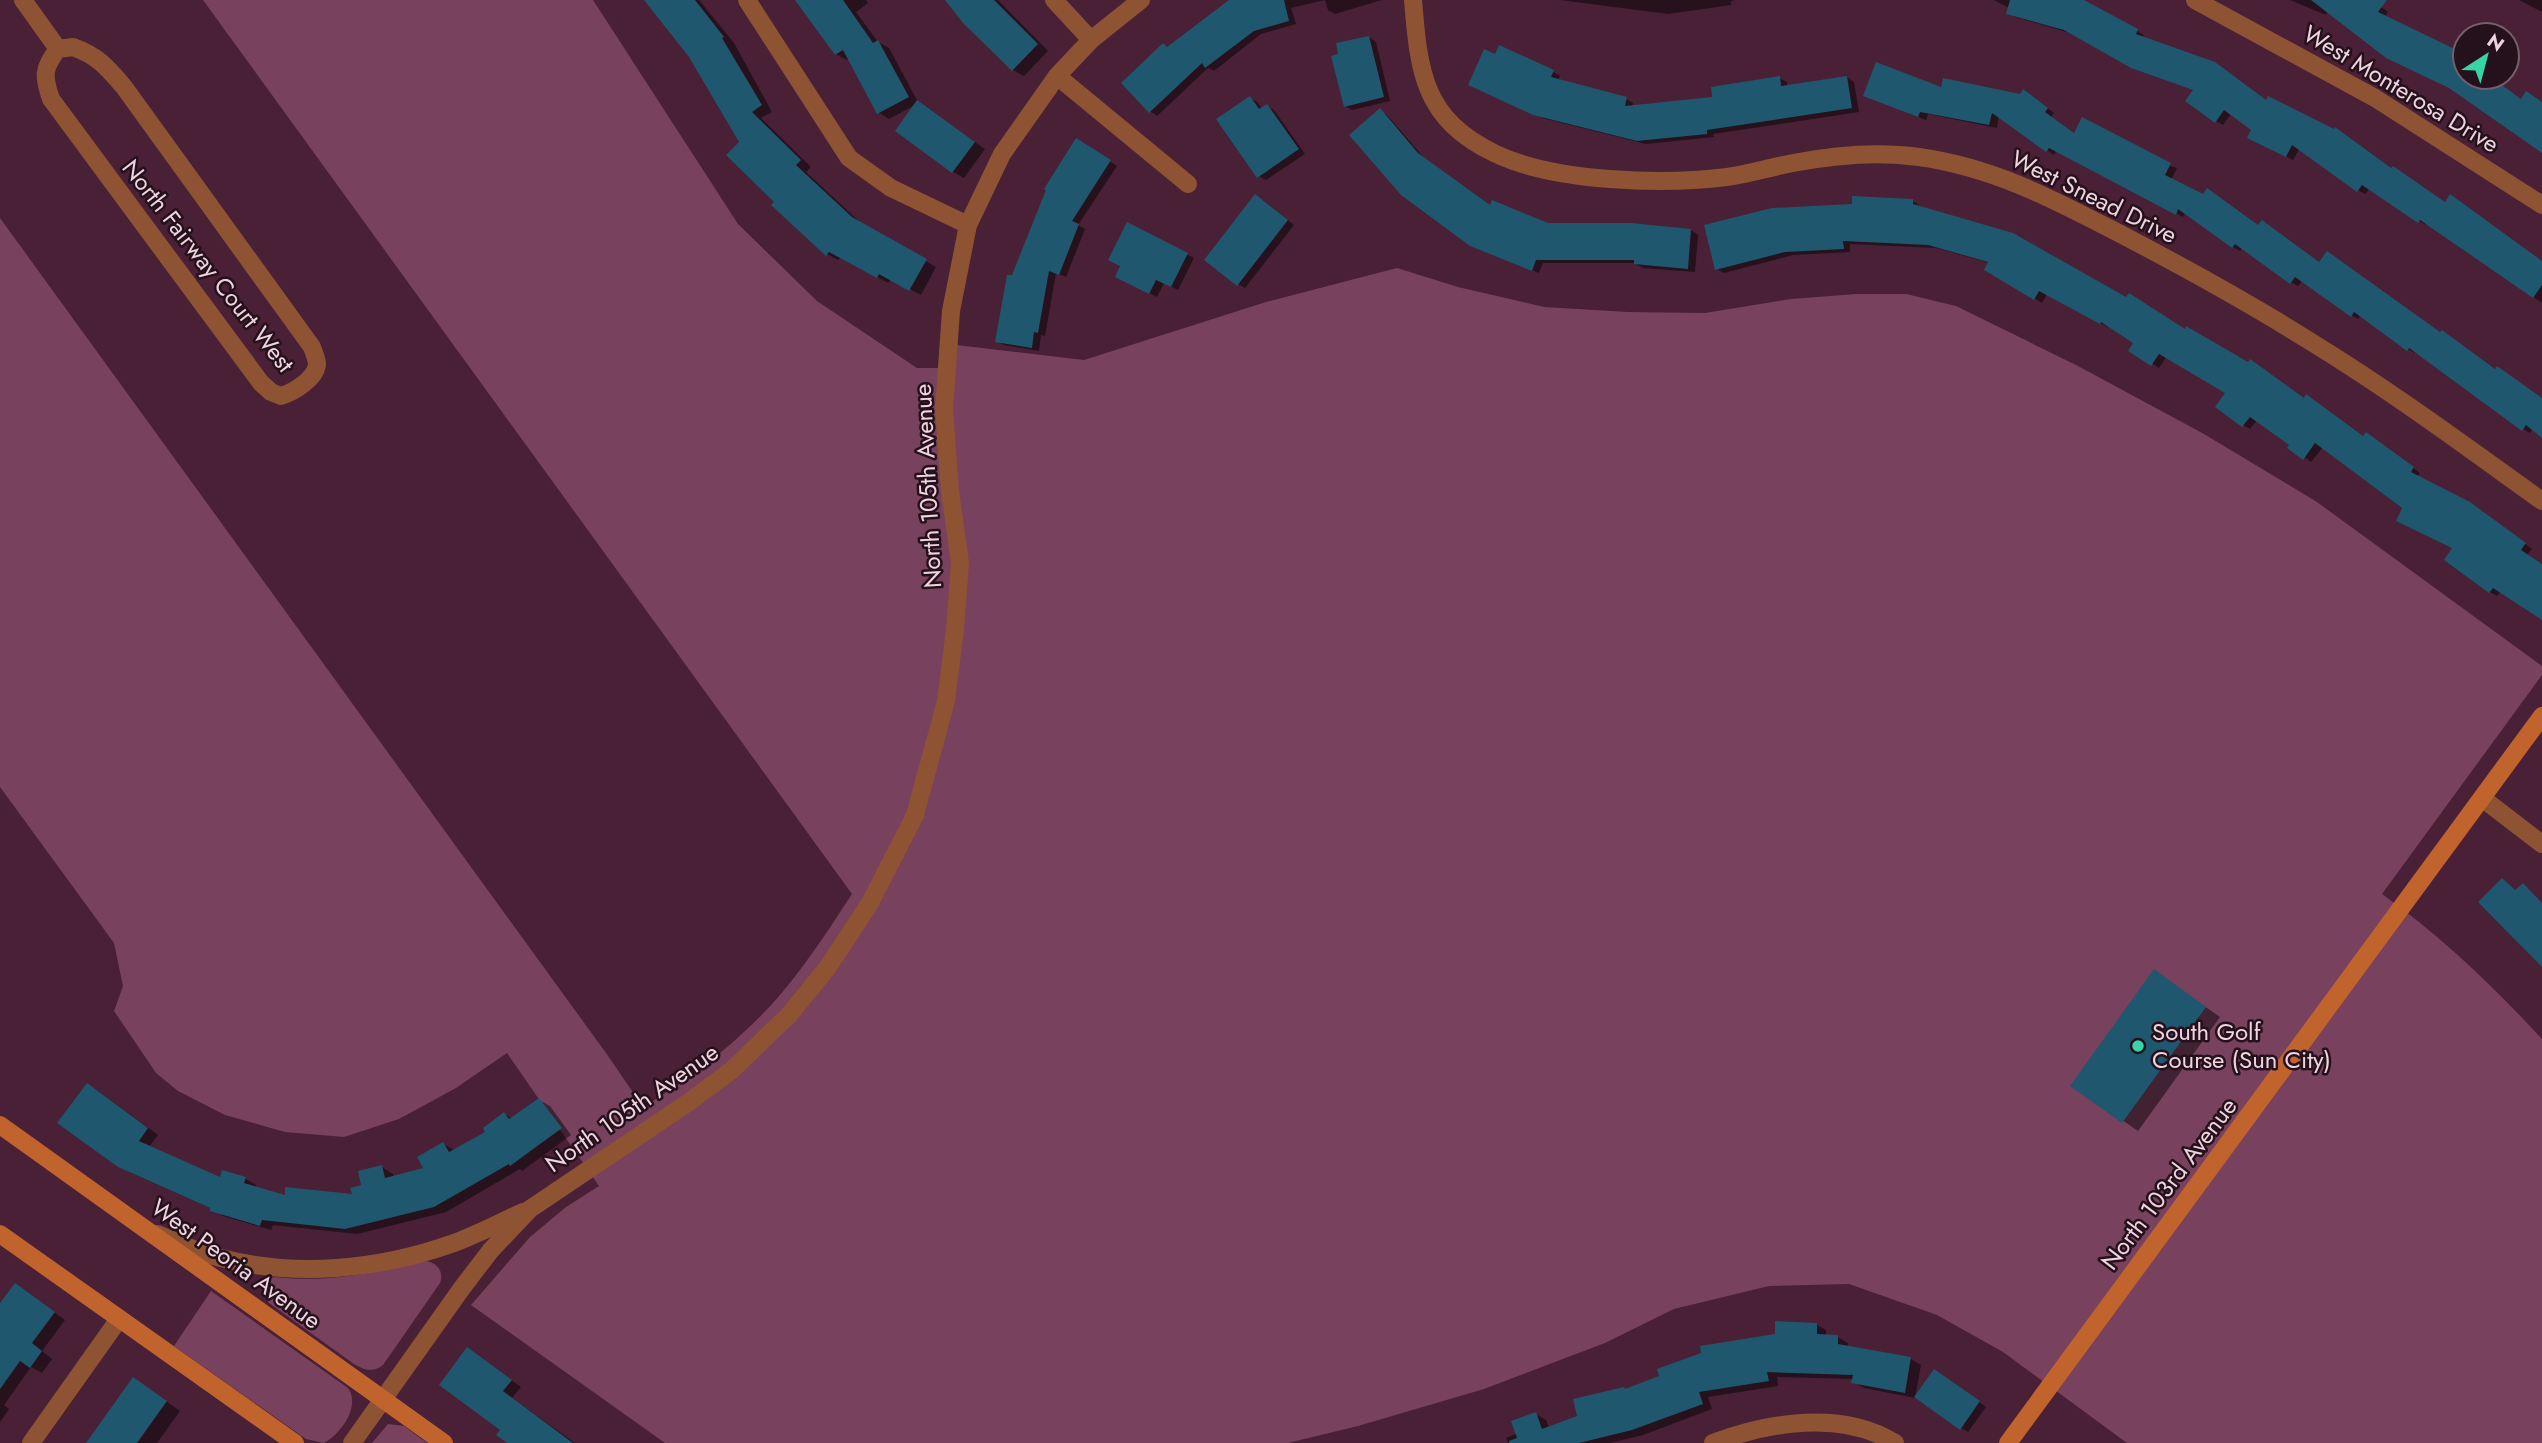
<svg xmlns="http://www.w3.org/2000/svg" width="2542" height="1443" font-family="Jost,sans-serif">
<rect width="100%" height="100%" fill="#492036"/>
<path fill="#78415e" d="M203 0H593L738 224 817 301 917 368H947L948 344 1084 360 1266 302 1397 268 1458 287 1544 307 1628 312 1705 313 1791 299 1856 294H1906L1956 306 2078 366 2204 434 2317 502 2542 666V675L2382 894C2441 936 2492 985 2542 1039V1443H2127L2003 1352 1937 1315 1849 1284 1769 1286 1674 1309 1605 1343 1484 1389 1358 1426 1288 1443H665L471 1305 530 1237 566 1207 599 1186 507 1053 456 1088 399 1119 344 1137 285 1132 225 1115 178 1091 156 1073 114 1011 123 986 114 943 0 787V218L606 1053 643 1107C692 1078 742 1039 780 995 807 963 829 929 852 894Z
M426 1261C438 1263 444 1272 440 1283L383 1365C373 1373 364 1370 354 1364L269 1303C262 1294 264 1289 269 1279L274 1277C326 1283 376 1273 426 1261Z
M211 1291 348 1388C361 1406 341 1434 324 1443L306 1439 174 1346Z
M388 1424 404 1426 427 1443H372Z"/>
<path fill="#0007" d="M647 0H699L734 43 772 112 761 118 811 167 806 172 863 225 936 267 921 295 891 279 888 283 841 257 838 260 827 254 777 202 691 56Z
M798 0H866L868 3 856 12 878 42 889 48 918 102 985 149 964 178 953 172 917 104 889 119 878 112 849 58 847 60 836 54Z
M947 0H998L1048 51 1024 76 1013 70Z
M1231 0H1382L1335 14 1328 10 1325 0 1291 8 1296 24 1261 34 1214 71 1208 68 1157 116 1150 111 1168 48Z
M1560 0H1735L1731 1V5L1668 14Z
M1994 0H2080L2144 35 2142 38 2268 101 2392 170 2542 262V303L2427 223 2426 225 2419 221 2370 188 2365 194 2358 190 2300 148 2293 160 2257 141 2253 130 2231 114 2223 125 2216 121 2194 90 2140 71 2074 34 2015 17 2008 13 2009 8Z
M2290 0H2372L2388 12 2384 17 2465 59V77H2490L2522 100 2542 103V151L2454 89 2327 10 2326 15Z
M2519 0H2542V12Z
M1369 37 1376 42 1390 101 1352 110 1345 106Z
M1553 72 1560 76 1558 80 1626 99 1633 103 1632 107 1714 99 1779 78 1787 82V87L1847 77 1854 82 1859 112 1713 134 1714 137 1646 144 1542 118 1477 89Z
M1942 89 2030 95 2054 113 2051 117 2075 134 2177 168 2171 180 2259 227 2441 334 2542 399V436L2533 428 2530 433 2523 429 2417 351 2415 353 2408 349 2361 315 2358 319 2351 315 2303 280 2298 286 2291 282 2243 247 2240 251 2233 247 2186 212 2183 217 2057 151 2054 155 1999 115 1997 128 1928 114 1926 120 1872 99Z
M1250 98 1257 102 1262 109 1267 106 1274 110 1305 154 1266 180 1259 176Z
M1380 111 1387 115 1425 159 1491 207 1548 225 1691 230 1698 235 1695 272 1643 268 1634 263H1543L1539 273 1479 249Z
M1077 141 1117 166 1078 225 1085 229 1066 277 1056 273 1045 336 1041 335 1039 351 1004 345 997 341 1013 277Z
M1263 200 1294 225 1245 288 1238 284Z
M1912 201 1919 205V208L2185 331 2305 399 2364 438 2374 439 2420 473 2417 477 2478 508 2532 549 2527 555 2542 565V618L2501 591 2497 596 2490 592 2454 548 2323 447 2311 462 2257 420 2250 429 2243 425 2228 393 2167 356 2159 368 2131 350 2136 342 2109 325 2108 327 2047 294 2042 303 1986 269 1990 263 1936 248 1850 244V252L1793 255 1724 273 1717 269Z
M1127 224 1194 258 1178 290 1164 283 1157 297 1124 280 1123 266Z
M2154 971 2220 1017 2138 1131 2072 1085Z
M98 1091 158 1135 149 1147 221 1179 223 1172 246 1179 256 1185 255 1188 286 1197 354 1196 382 1167 393 1174 394 1178 426 1170 443 1144 454 1150 488 1132 505 1114 512 1119 539 1100 550 1106 571 1135 522 1171 520 1169 446 1212 357 1234 273 1225 271 1230 223 1216 212 1209 131 1173Z
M26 1292 65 1320 42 1351 52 1359 42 1373 31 1367 4 1405 9 1409 0 1422V1306Z
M1816 1324 1826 1330V1336L1838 1337 1848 1343V1347L1911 1359 1921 1365 1915 1398 1864 1388 1853 1382 1854 1379 1777 1377 1778 1386 1708 1397 1712 1409 1643 1435 1610 1443H1508L1506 1438 1518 1433 1536 1414 1546 1420 1549 1428 1579 1417 1627 1390 1777 1336Z
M468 1349 521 1387 512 1398 575 1443H510Z
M1941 1375 1986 1407 1968 1432 1961 1428Z
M148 1388 180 1411 157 1443H88Z"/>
<path fill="#1f576e" d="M644 0H695L724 37 722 38 762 105 752 112 801 160 796 165 852 217 927 259 909 291 879 274 877 278 829 252 826 256 771 205 774 202 726 155 739 142 689 57Z
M795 0H843L873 43 878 40 909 97 877 114 843 50 835 55Z
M945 0H994L1038 44 1012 71 963 23Z
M1229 0H1284L1289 21 1254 31 1205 68 1202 63 1149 113 1121 83 1163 43 1167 47Z
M2010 0H2084L2138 29 2136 34 2215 62 2266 100 2268 96 2334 129 2335 127 2391 168 2393 166 2445 202 2450 194 2542 261V285L2533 298 2420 220 2418 223 2362 185 2357 192 2292 145 2286 157 2247 138 2251 130 2224 110 2215 123 2185 101 2193 90 2131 68 2064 30 2006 14Z
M2311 0H2387L2378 12 2465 54V77H2491L2521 99 2526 91 2542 102V153L2449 88 2386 58Z
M1369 36 1384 97 1344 107 1331 56 1338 54 1336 43Z
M1499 45 1554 70 1551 77 1627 97 1625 106 1712 97 1711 87 1780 76 1781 86 1847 76 1852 108 1707 130V134L1637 141 1533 115 1468 85 1484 49 1495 54Z
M1876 62 1941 87 1943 78 2020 94 2023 89 2048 108 2045 112 2074 133 2082 117 2171 163 2165 175 2203 194 2207 188 2258 225 2262 220 2319 262 2327 251 2440 332 2442 330 2495 369 2497 366 2542 398V438L2526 425 2522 431 2409 348 2407 351 2354 312 2351 317 2295 277 2290 284 2235 244 2232 248 2178 209 2176 215 2049 148 2046 152 1992 113 1989 125 1920 112 1918 117 1863 96Z
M1250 96 1259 109 1267 104 1299 149 1257 178 1216 119Z
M917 100 975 142 952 173 895 131Z
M1380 108 1418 153 1490 205 1492 200 1548 223H1631L1691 229 1688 269 1634 264V260H1536L1532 271 1470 246 1401 195 1349 135Z
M1076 138 1111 160 1072 221 1079 224 1059 275 1049 271 1038 333 1034 332 1032 348 995 342 1007 275H1012L1046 190 1044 189Z
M1255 194 1288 220 1237 286 1204 260Z
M1852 196 1913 199V204L2013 233 2126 297 2129 293 2185 329 2186 326 2248 362 2250 359 2304 398 2306 394 2363 436 2366 432 2414 467 2411 472 2470 502 2526 543 2521 550 2542 564V620L2493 588 2489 593 2444 560 2452 548 2396 521 2402 508 2315 443 2303 460 2287 448 2289 445 2250 417 2242 427 2215 407 2225 393 2159 354 2151 366 2128 351 2133 343 2101 322 2100 324 2039 291 2034 300 1984 270 1988 262 1928 245 1843 241 1844 249 1785 252 1715 270 1704 225 1772 208 1852 204Z
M1127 222 1188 253 1171 287 1156 280 1149 294 1115 277 1120 266 1108 260Z
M2502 878 2515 890 2523 883 2542 903V967L2478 902Z
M2154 969 2206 1007 2122 1123 2070 1086Z
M87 1083 148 1128 139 1141 220 1177 222 1170 246 1177 244 1183 285 1195V1187L352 1194 350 1188 361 1185 358 1171 382 1165 385 1178 423 1168 417 1157 443 1142 449 1152 485 1132 483 1128 504 1112 509 1119 539 1098 562 1128 510 1166 509 1164 434 1207 345 1229 262 1220 260 1226 210 1211V1208L118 1167 57 1123Z
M15 1283 55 1312 32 1343 42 1351 30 1368 20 1361 0 1389V1303Z
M1775 1321 1817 1323V1334L1838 1335V1344L1911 1357 1905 1393 1851 1383 1853 1375 1767 1372 1769 1381 1699 1392 1703 1404 1632 1430 1579 1443H1509V1441L1517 1438 1511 1421 1536 1412 1542 1429 1577 1416 1573 1399 1624 1387 1625 1389 1659 1376 1657 1369 1701 1353 1700 1346 1775 1334Z
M467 1347 512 1380 503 1391 573 1443H507L496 1435 500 1430 439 1385Z
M1934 1369 1980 1401 1960 1430 1914 1397Z
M133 1377 167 1401 137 1443H86Z"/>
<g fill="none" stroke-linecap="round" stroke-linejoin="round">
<path stroke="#8e5333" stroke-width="18" d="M23 0 58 49
M747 0 849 158 891 188 968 225
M1054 0 1091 40
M1413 0C1419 73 1423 119 1496 154 1555 182 1663 185 1727 177 1749 174 1771 167 1793 163 1835 155 1876 151 1919 157 1998 168 2060 203 2130 239 2193 272 2256 307 2316 345 2394 393 2468 448 2542 501
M2195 0 2375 98 2542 205
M73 47C98 56 107 67 124 87L312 347C314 353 317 359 317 365 315 379 294 392 281 396L271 392 261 383 51 99C43 76 43 68 58 49Z
M1057 76 1188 184
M2482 798 2542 844
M157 1234C176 1241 196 1252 217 1257 295 1278 378 1270 454 1243 478 1234 501 1222 523 1212
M31 1443 119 1319
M352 1443 462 1288 491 1250 530 1209 689 1102 732 1070 789 1015 828 967 870 903 915 815 946 701 955 629 960 563 950 491 944 409 951 311 968 225 1002 154 1057 76 1091 40 1141 0
M1713 1443C1769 1422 1842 1410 1895 1443"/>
<path stroke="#c1632c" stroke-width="18" d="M0 1125 444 1443
M0 1234 295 1443
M2008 1443 2542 716"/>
</g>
<circle fill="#37d4a6" stroke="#24111b" stroke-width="2.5" cx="2138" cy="1046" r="7"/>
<g text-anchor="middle" stroke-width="5" stroke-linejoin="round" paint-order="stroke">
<g font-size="24" fill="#efd4e0" stroke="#24111b">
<text transform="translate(2401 89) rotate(31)" y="8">West Monterosa Drive</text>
<text transform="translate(2094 197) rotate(26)" y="8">West Snead Drive</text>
<text transform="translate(208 266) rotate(52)" y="8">North Fairway Court West</text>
<text transform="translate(928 486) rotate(-93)" y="8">North 105th Avenue</text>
<text transform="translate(632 1108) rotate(-35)" y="8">North 105th Avenue</text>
<text transform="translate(2169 1184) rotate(-53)" y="8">North 103rd Avenue</text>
<text transform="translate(236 1264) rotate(36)" y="8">West Peoria Avenue</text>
</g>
<g font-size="24" fill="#efd4e0" stroke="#24111b" text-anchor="start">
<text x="2152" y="1040">South Golf<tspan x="2152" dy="28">Course (Sun City)</tspan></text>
</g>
</g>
<g transform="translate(2486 56) rotate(36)"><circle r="33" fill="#24111b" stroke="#755f6a" stroke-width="2"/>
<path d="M0-5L12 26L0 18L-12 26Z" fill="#37d4a6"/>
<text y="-10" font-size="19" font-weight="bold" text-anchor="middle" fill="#efd4e0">N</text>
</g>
</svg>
